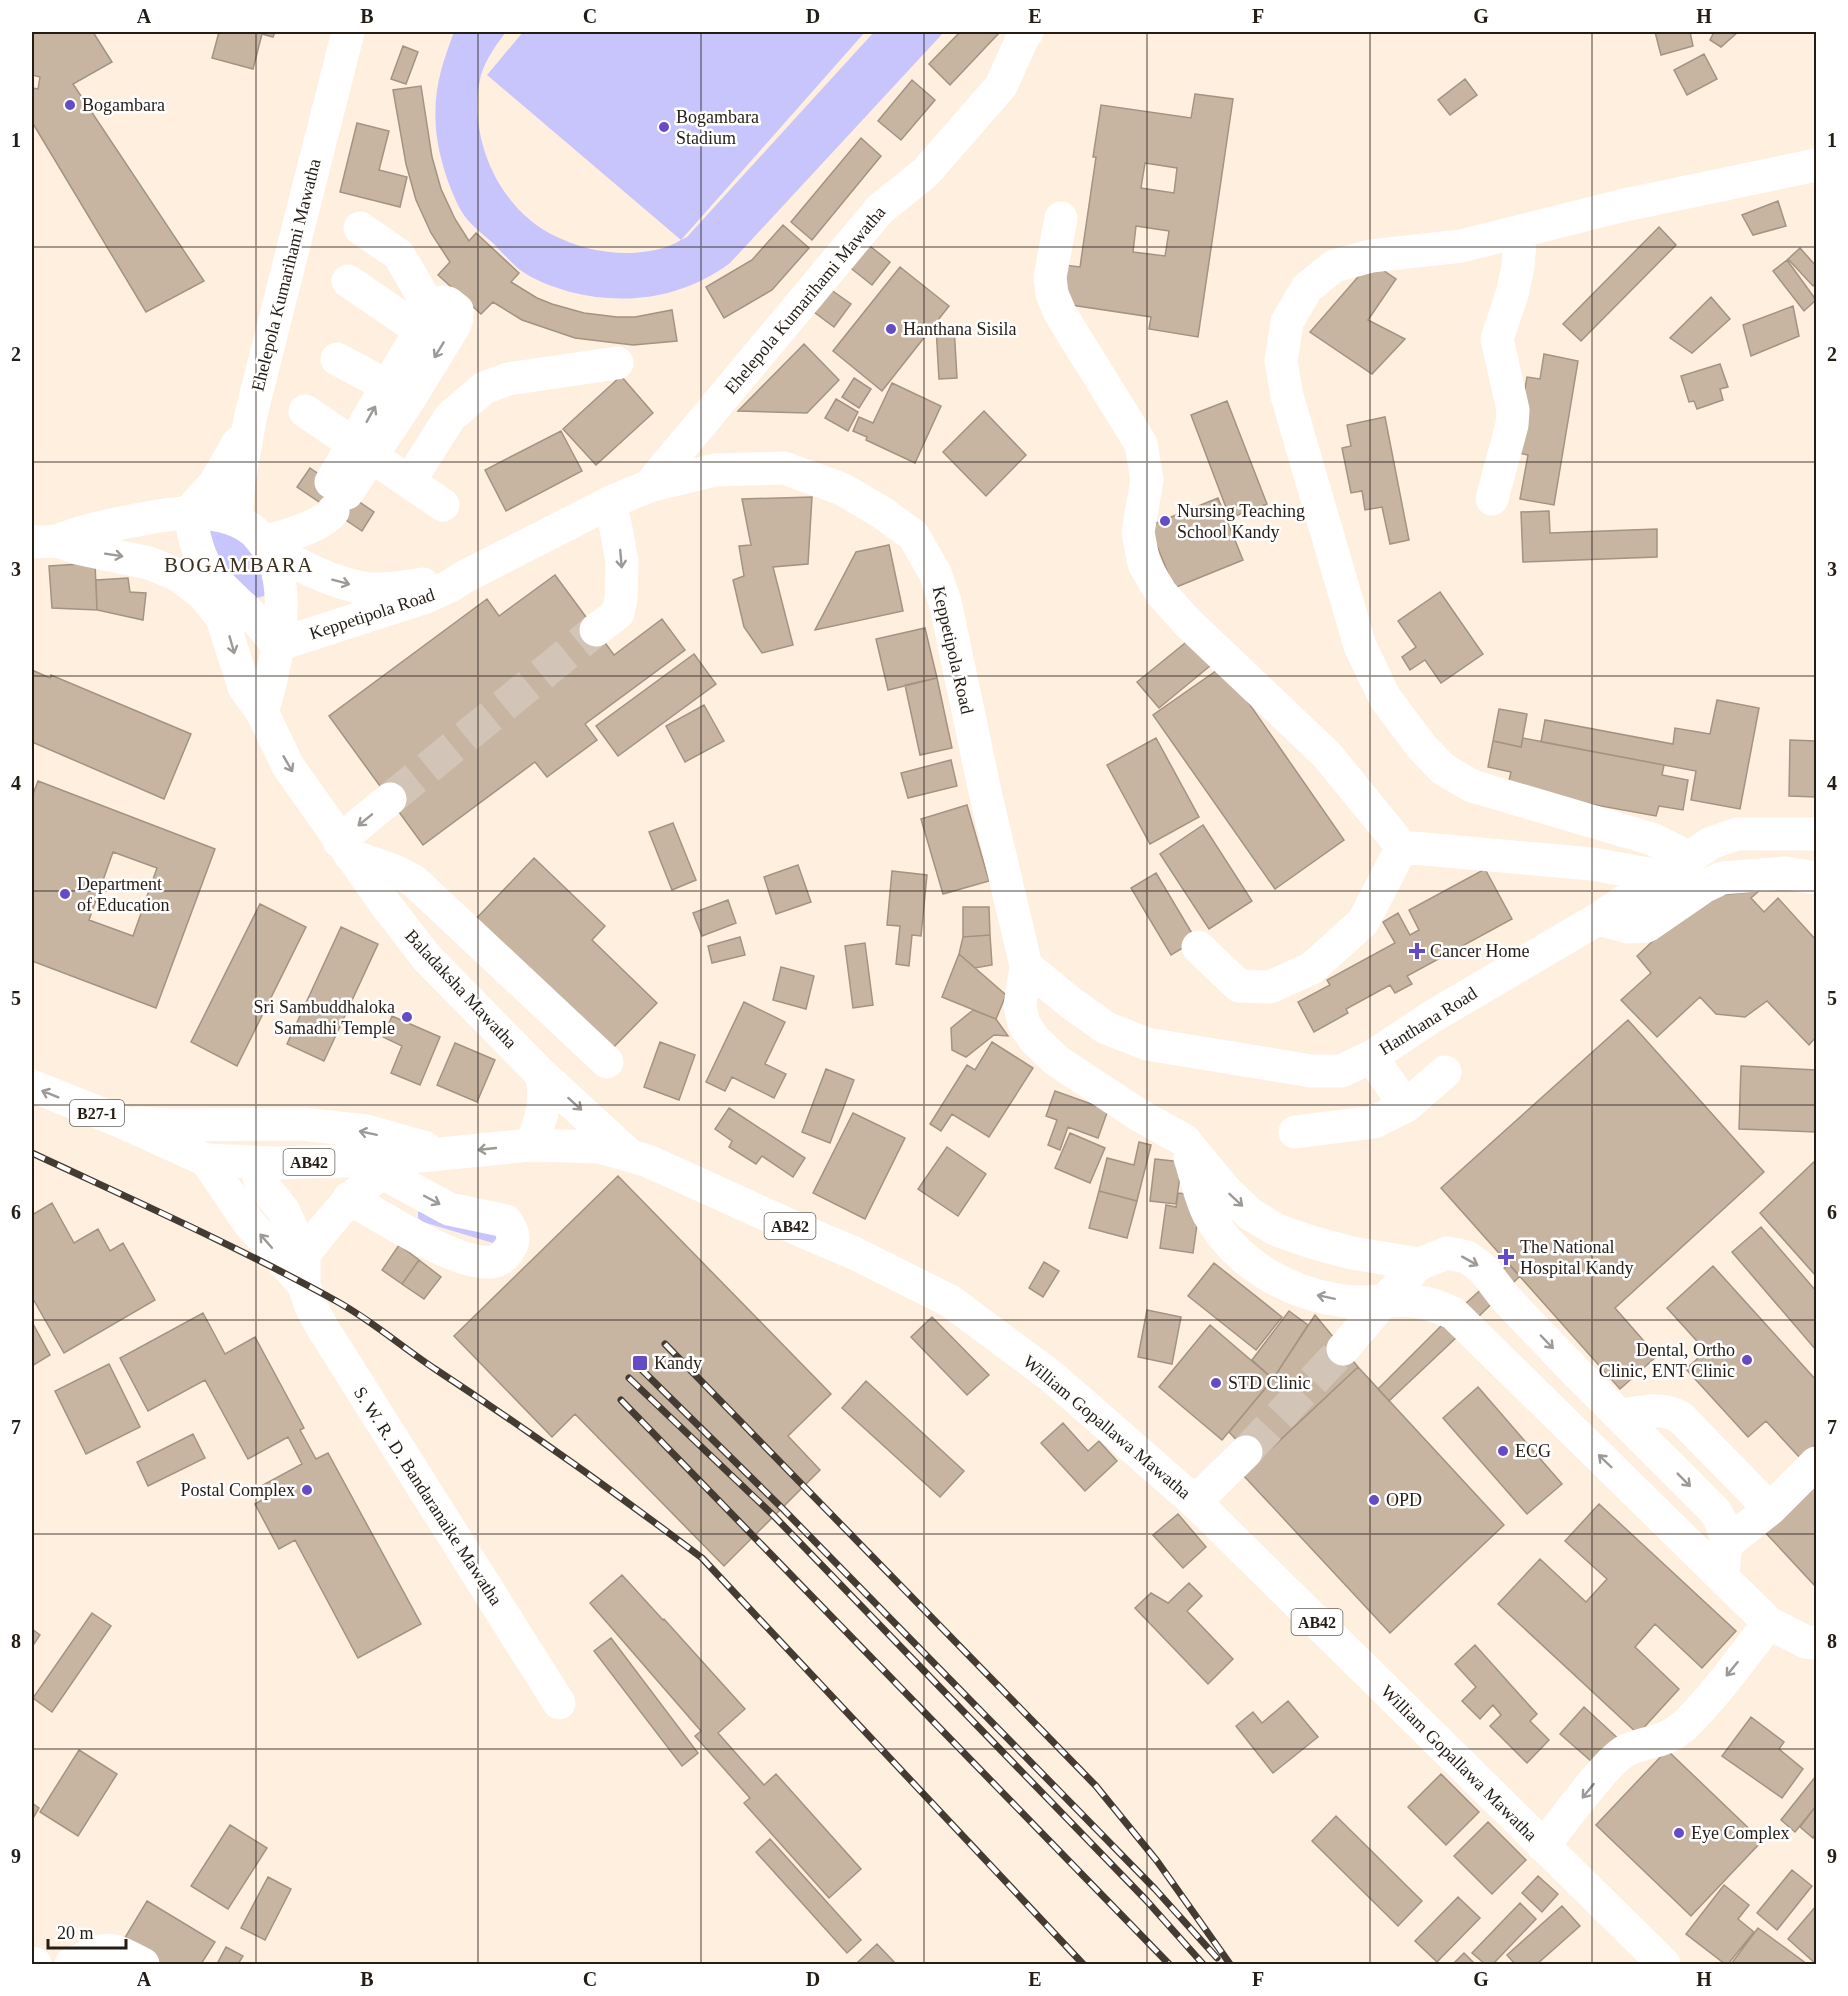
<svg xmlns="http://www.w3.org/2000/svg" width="1848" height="1996" font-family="Georgia,serif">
<rect width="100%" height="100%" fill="#feefdf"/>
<path fill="#c8c4fc" d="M454 32H506C496 45 486 59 481 75 466 136 499 211 557 237 574 245 591 250 609 252 632 255 662 252 681 240L487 75 523 32H865L681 240 687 237 874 32H944L730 263C683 298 626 306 570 292 553 287 534 280 520 270 511 262 502 253 494 244 483 234 469 224 462 212 449 190 438 154 436 129 433 91 441 67 454 32Z
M207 529 238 537 262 568 267 589 264 596 252 599 231 589Z
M423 1210 496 1230 500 1238 493 1243 423 1222 418 1218V1212Z"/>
<path fill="#c7b5a2" stroke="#a49380" stroke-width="1.5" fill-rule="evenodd" d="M32 32H93L112 62 73 84 204 281 146 312 32 122V88L38 89 40 77 32 75Z
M219 32H275L273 37 262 34 253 69 212 58Z
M960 32H1000L950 85 929 64Z
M1655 32H1690L1693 46 1661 55Z
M1714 32H1738L1721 47 1710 40Z
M403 46 418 52 406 84 391 79Z
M1704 54 1717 79 1687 95 1674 70Z
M1465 79 1477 95 1450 115 1438 100Z
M912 80 935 100 901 140 878 121Z
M421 86 432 157 441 189 455 219 469 241 476 233 519 273 511 282 537 298 552 304 584 313 617 317H635L672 310 677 341 633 345 575 338 522 320 493 302 481 314 438 275 450 262 431 233 416 200 406 164 393 90Z
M1195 94 1233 99 1198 337 1149 329 1151 317 1058 303 1064 265 1080 267 1096 157H1093L1101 105 1191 118ZM1145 163 1177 168 1174 193 1141 188ZM1136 226 1169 231 1165 256 1133 252Z
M357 123 389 131 379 170 407 177 400 207 340 192Z
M861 138 881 156 812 240 791 222Z
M1778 201 1786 226 1753 235 1742 215Z
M783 225 809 248 772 290 724 318 706 287 752 260Z
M1659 227 1676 245 1581 341 1563 324Z
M861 239 890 262 872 285 843 262Z
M1800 248 1816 266V283L1813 286 1788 259Z
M1787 260 1816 300 1804 311 1773 271Z
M1371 262 1396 279 1368 320 1405 339 1372 374 1310 332Z
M900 267 949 306 882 391 833 351Z
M827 287 851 304 834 327 810 309Z
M1711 297 1730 319 1692 353 1670 338Z
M1793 306 1799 336 1751 356 1743 325Z
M954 326 957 378 939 379 936 327Z
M804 344 839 380 807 413 738 411Z
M1544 354 1578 361 1554 505 1520 499 1528 455 1514 452 1527 377 1540 379Z
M1720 364 1728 387 1720 389 1723 400 1697 409 1694 401 1689 402 1681 376Z
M621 376 653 413 596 465 563 429Z
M854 378 871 389 859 408 842 397Z
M892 383 941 406 915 463 866 440 867 437 853 431 859 417 873 423Z
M836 399 858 412 848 431 825 418Z
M1227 401 1267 504 1230 518 1191 415Z
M984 411 1026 455 986 496 943 452Z
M1385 417 1409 540 1390 544 1382 507 1365 510 1362 491 1351 493 1342 448 1351 446 1347 425Z
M561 431 582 471 506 511 485 470Z
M310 468 374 512 362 531 297 487Z
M812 497 808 564 773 567 793 645 762 653 744 627 733 580 744 576 739 546 751 545 742 499Z
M1218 498 1243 560 1174 588 1149 526Z
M1549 511 1550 533 1657 529V557L1523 562 1521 512Z
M889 545 903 611 815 630 856 552Z
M95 563 97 610 52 608 49 566Z
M555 575 614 655 662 619 685 650 585 724 597 740 547 777 535 762 423 845 329 716 487 599 499 616Z
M128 578 130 592 146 593 143 620 97 610 96 580Z
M1440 592 1483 654 1441 683 1425 660 1410 670 1402 657 1416 647 1398 621Z
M925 628 937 678 888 690 876 639Z
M1195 635 1216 661 1159 708 1137 682Z
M694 654 716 684 618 756 596 726Z
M1223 666 1344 840 1275 889 1153 715Z
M32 670 50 678 51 675 191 734 164 799 32 742Z
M937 678 952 748 920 755 905 685Z
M1717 700 1759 708 1740 809 1691 800 1696 771 1541 742 1545 720 1673 744 1675 728 1710 734Z
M704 705 724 741 685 762 666 726Z
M1499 709 1527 714 1521 747 1493 741Z
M1156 738 1199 817 1150 844 1107 765Z
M1523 738 1664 765 1662 775 1688 780 1683 810 1659 806 1656 816 1507 789 1511 772 1488 767 1493 741 1521 747Z
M1790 740 1816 741V797L1789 796Z
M951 760 957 786 908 798 901 773Z
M38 781 215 849 156 1008 32 961V797ZM113 852 157 868 133 936 89 920Z
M967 805 989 881 943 894 921 819Z
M673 823 696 880 672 890 649 832Z
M1203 825 1252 901 1209 929 1160 854Z
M534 858 605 926 592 940 657 1003 607 1054 472 923Z
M798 865 811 902 776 914 764 877Z
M1485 869 1512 919 1407 976 1412 984 1395 993 1390 985 1346 1009 1348 1013 1314 1032 1298 1002 1330 985 1327 980 1395 943 1383 922 1398 913 1410 935 1419 930 1409 910Z
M892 871 927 875 921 936 912 935 909 966 896 964 900 926 887 925Z
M1156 873 1196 940 1171 955 1131 888Z
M1759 891 1751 898 1764 912 1778 898 1816 940V1037L1809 1045 1767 1001 1745 1017 1716 1014 1700 997 1657 1037 1621 1000 1651 973 1637 956 1700 897Z
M728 900 736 923 702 936 693 913Z
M260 904 306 927 237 1066 191 1042Z
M963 907H989L990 935 963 937Z
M341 927 378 944 324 1061 287 1044Z
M990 935 992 965 975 968 959 954 963 937Z
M740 937 745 955 712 963 708 946Z
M865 943 873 1005 853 1008 845 946Z
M959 954 1006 995 996 1019 942 997Z
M781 967 814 976 806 1009 773 1000Z
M744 1002 785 1022 765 1064 786 1074 774 1098 732 1077 725 1091 706 1082Z
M973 1010 996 1019 1008 1036 994 1035 966 1057 952 1050 951 1028Z
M392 1016 440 1037 420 1085 391 1073 402 1046 383 1037Z
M1628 1020 1764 1172 1615 1308 1657 1356 1620 1389 1441 1188Z
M660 1042 695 1055 679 1100 644 1087Z
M992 1042 1033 1068 989 1137 952 1114 941 1131 930 1124 967 1065 975 1070Z
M455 1043 495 1060 477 1102 437 1085Z
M1741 1066 1816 1070V1132L1739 1129Z
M826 1069 854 1080 830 1143 802 1132Z
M1055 1091 1108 1110 1098 1138 1068 1127 1060 1150 1048 1145 1057 1120 1046 1116Z
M729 1108 805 1158 793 1177 762 1156 756 1164 729 1147 732 1141 715 1129Z
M853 1113 905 1138 865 1219 813 1193Z
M1070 1133 1105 1148 1090 1183 1055 1168Z
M1139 1142 1151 1145 1137 1201 1099 1191 1107 1158 1134 1165Z
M947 1147 986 1174 958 1216 918 1189Z
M1155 1159 1182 1162 1176 1204 1150 1201Z
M1816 1160V1276L1760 1213Z
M618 1176 831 1394 788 1436 820 1470 724 1566 575 1414 552 1437 454 1336Z
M1099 1191 1137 1201 1127 1238 1089 1228Z
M1178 1193 1201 1196 1193 1253 1160 1248 1166 1205 1176 1207Z
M52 1203 74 1243 98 1229 110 1251 123 1243 155 1300 64 1353 32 1297V1215Z
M1761 1227 1816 1291V1350L1732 1252Z
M399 1245 419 1260 402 1284 382 1270Z
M419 1260 441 1277 424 1299 402 1284Z
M1044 1262 1059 1271 1043 1297 1029 1288Z
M1214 1263 1282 1317 1256 1350 1188 1296Z
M1509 1264 1520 1276 1475 1320 1389 1401 1378 1389 1442 1325Z
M1713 1266 1816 1380V1444L1801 1459 1766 1421 1748 1437 1686 1369 1706 1351 1667 1308Z
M1147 1310 1181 1317 1172 1364 1138 1357Z
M1289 1311 1308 1325 1273 1379 1252 1360Z
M203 1313 225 1354 255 1337 304 1428 300 1430 316 1459 328 1453 421 1624 358 1658 295 1540 279 1549 255 1504 269 1496 263 1485 302 1464 288 1437 248 1459 205 1380 148 1411 120 1358Z
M1315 1315 1358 1367 1257 1462 1229 1432 1273 1379Z
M932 1317 989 1375 967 1395 911 1337Z
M32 1322 50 1355 32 1366Z
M1210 1325 1273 1379 1222 1440 1159 1387Z
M109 1364 140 1427 86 1454 55 1391Z
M1358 1367 1504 1525 1390 1633 1243 1475Z
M866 1381 964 1471 940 1497 842 1408Z
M1478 1387 1562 1484 1527 1514 1443 1418Z
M1063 1423 1088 1451 1099 1441 1117 1461 1085 1491 1041 1443Z
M193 1434 205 1458 148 1486 137 1462Z
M1816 1481V1587L1764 1531Z
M1599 1504 1736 1631 1702 1668 1655 1624 1635 1647 1679 1689 1638 1734 1498 1604 1540 1559 1586 1602 1607 1579 1565 1541Z
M1178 1514 1206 1547 1183 1568 1153 1535Z
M622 1575 663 1620 664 1619 745 1709 718 1733 764 1785 776 1774 861 1869 829 1898 744 1803 750 1798 695 1736 701 1731 590 1603Z
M1189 1583 1202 1596 1187 1611 1233 1659 1208 1684 1135 1608 1151 1593 1168 1603Z
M92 1613 111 1626 52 1712 33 1698Z
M32 1629 40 1635 32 1647Z
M611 1638 698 1753 682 1766 594 1651Z
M1475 1645 1537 1714 1530 1721 1549 1740 1527 1763 1490 1726 1501 1715 1493 1705 1480 1719 1462 1701 1476 1687 1455 1664Z
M1288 1701 1318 1737 1273 1773 1236 1726 1253 1712 1262 1723Z
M1584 1707 1623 1743 1600 1769 1560 1734Z
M1751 1717 1784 1742 1779 1749 1803 1769 1782 1798 1722 1756Z
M79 1750 117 1774 78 1836 40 1812Z
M1667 1750 1762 1841 1691 1916 1596 1825Z
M1441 1774 1479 1812 1446 1845 1408 1807Z
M1816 1776V1806L1795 1832 1781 1820Z
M32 1803 39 1808 32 1820Z
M1816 1806V1833L1813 1838 1800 1827Z
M1336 1816 1422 1901 1398 1926 1312 1841Z
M1488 1822 1526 1860 1492 1894 1454 1856Z
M230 1825 267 1848 228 1909 191 1886Z
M770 1839 861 1940 847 1953 756 1852Z
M1792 1870 1812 1886 1777 1930 1757 1913Z
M1538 1876 1558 1894 1542 1912 1522 1893Z
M268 1877 291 1889 265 1940 241 1928Z
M1724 1885 1749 1905 1738 1919 1754 1932 1728 1964H1725L1686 1934Z
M1458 1897 1480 1918 1437 1962 1415 1941Z
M147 1901 215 1942 201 1964H150L120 1946Z
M1520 1903 1536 1919 1493 1964H1485L1472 1953Z
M1562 1906 1580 1926 1537 1964H1515L1507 1955Z
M1816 1906V1964L1788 1939Z
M1758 1928 1807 1964H1731Z
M877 1944 896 1964H859L858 1962Z
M226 1947 243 1956 238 1964H217Z
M1464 1953 1475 1964H1453Z"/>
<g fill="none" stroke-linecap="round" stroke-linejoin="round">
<path stroke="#d2c5b7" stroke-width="33" stroke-dasharray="33 16" stroke-linecap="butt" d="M390 799 596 630
M1246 1452 1343 1349"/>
<path stroke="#fff" stroke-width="33" d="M1061 218 1050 277 1052 294 1060 313 1141 444 1147 480 1138 532 1144 564 1161 593 1187 622 1327 755 1402 847 1592 864 1659 876
M360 228 399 255 432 312
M348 281 421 331
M337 359 406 396
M305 411 443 505
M331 482 387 386 432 312 437 305 443 302 448 303 457 310V318L454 326 410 398 347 493
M409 482 450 417 484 388 508 379 617 363
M649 486 880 209 925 173 1001 86 1022 39 1027 32
M1492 499 1512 425 1513 410 1497 339 1513 291 1518 265 1521 233
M189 512 215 483 238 443
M236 520 239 481 251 414 348 32
M264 542C283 536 321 528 333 511
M269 549C299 565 330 582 363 588 383 591 404 587 423 584
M596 630 618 613 621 598 622 561 611 502
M277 645 426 597 450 586 464 577 611 502 649 486 715 470 784 468 842 489 881 512 913 535 935 573 945 602 986 796 1026 966 1020 1006 1024 1024 1034 1039 1057 1061 1139 1115 1184 1140 1226 1191 1250 1214 1277 1230 1311 1242 1352 1253 1419 1264
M339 841 390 799
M350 855 397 872 414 881 607 1062
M1688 857 1652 839 1472 786 1443 769 1421 746 1385 698 1360 646 1287 396 1281 361 1287 322 1307 288 1334 266 1371 256 1461 246 1620 206 1816 165
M1598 919 1629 927 1647 926 1705 886 1722 878 1786 873 1816 878
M1198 947 1239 986 1270 987 1312 968 1363 922 1402 847
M1026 966 1071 1003 1106 1028 1147 1044 1311 1071H1341L1371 1057 1433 1016 1598 919 1711 843 1737 834H1816
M1371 1057 1406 1106
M1295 1132 1374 1122 1406 1106 1445 1072
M1190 1158C1196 1176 1200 1198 1209 1215 1236 1264 1289 1294 1344 1301 1367 1304 1391 1299 1413 1301 1427 1302 1441 1308 1453 1313L1769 1623 1806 1642 1816 1643
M349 1198C380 1216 456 1265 490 1262 500 1262 507 1253 511 1246 516 1237 511 1229 506 1221L449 1209 381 1172
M1343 1349 1384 1301 1419 1264 1447 1253 1467 1257 1483 1269 1506 1299 1576 1372 1715 1511C1730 1534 1726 1550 1722 1576
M1620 1416C1642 1412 1660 1406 1680 1417L1770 1509
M1195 1502 1246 1452
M1726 1544 1770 1509 1816 1463
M1543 1846C1560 1826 1607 1759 1627 1750 1649 1740 1664 1744 1685 1725 1716 1695 1742 1657 1769 1623
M71 1964C109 1947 105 1944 143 1964"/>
<path stroke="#fff" stroke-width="33" d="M189 512C192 527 195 543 201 557 213 585 240 602 259 623 266 630 271 638 277 645
M58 541C84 529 113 525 142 519 299 486 297 597 262 712
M32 542 58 541 77 548 149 563 178 575 204 595 222 618 244 687 262 712 288 766 386 905 427 958 541 1074 628 1154
M32 1086 122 1122 206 1160 273 1163 342 1161 379 1160 531 1145 599 1147 648 1161 802 1231 854 1253 950 1301 1051 1376 1195 1502 1664 1964
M138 1123 172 1125 302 1124 366 1131 426 1148
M531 1145C541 1121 548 1099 541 1074
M206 1160 249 1223 304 1285
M254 1162 261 1183 283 1210 304 1254V1285L311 1307 322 1327 559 1703
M304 1254C337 1213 357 1184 405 1160"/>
<path stroke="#fff" stroke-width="33" d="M32 1963 35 1964"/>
<g stroke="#443b33" stroke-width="7">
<path id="rail" d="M32 1153C135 1201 239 1247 338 1302 372 1321 402 1347 435 1369 526 1429 615 1492 702 1558L1083 1964
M665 1344 1096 1786 1157 1861 1230 1964
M640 1368 783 1509 1155 1889 1217 1958
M629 1378 774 1516 1146 1900 1203 1964
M621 1400 1169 1964"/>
</g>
<use href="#rail" stroke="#fff" stroke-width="4.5" stroke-dasharray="14" stroke-linecap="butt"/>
</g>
<defs><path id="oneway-shaft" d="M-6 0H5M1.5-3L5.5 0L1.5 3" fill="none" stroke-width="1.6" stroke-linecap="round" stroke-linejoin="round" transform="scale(1.5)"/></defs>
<g stroke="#9c9996">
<use href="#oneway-shaft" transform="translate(439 350) rotate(121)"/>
<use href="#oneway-shaft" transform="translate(371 414) rotate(-61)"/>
<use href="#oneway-shaft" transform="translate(114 555) rotate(9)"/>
<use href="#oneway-shaft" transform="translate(621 559) rotate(85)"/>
<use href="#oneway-shaft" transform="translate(341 582) rotate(15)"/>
<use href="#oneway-shaft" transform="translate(232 645) rotate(74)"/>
<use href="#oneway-shaft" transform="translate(288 764) rotate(60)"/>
<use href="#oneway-shaft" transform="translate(365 820) rotate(141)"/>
<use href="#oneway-shaft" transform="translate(50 1094) rotate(-158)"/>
<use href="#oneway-shaft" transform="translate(575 1104) rotate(42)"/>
<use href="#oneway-shaft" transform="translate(368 1133) rotate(-168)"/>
<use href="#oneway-shaft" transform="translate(487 1149) rotate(174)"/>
<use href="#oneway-shaft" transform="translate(432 1200) rotate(28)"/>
<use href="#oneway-shaft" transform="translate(1236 1200) rotate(43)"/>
<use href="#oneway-shaft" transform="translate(266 1241) rotate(-131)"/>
<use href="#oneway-shaft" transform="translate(1470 1261) rotate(29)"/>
<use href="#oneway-shaft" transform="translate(1326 1297) rotate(-168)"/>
<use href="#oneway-shaft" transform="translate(1547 1342) rotate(46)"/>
<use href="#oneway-shaft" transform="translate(1605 1461) rotate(-136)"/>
<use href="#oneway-shaft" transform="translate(1684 1480) rotate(45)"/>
<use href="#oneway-shaft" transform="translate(1732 1669) rotate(129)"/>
<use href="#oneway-shaft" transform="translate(1588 1791) rotate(129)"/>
</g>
<path fill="none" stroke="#241d16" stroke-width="1.5" stroke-opacity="0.55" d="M256 32V1964M478 32V1964M701 32V1964M924 32V1964M1147 32V1964M1370 32V1964M1592 32V1964M32 247H1816M32 462H1816M32 676H1816M32 891H1816M32 1105H1816M32 1320H1816M32 1534H1816M32 1749H1816"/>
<g fill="#654bc4" stroke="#fff" stroke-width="2">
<circle cx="70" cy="105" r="6"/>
<circle cx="664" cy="127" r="6"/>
<circle cx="891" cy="329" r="6"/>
<circle cx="1165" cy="521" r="6"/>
<circle cx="65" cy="894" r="6"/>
<path d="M1414 942h6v6h6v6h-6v6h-6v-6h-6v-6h6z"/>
<circle cx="407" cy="1017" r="6"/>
<path d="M1503 1248h6v6h6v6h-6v6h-6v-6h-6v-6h6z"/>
<circle cx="1747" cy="1360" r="6"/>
<rect x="632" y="1355" width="16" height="16" rx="3"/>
<circle cx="1216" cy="1383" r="6"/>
<circle cx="1503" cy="1451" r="6"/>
<circle cx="307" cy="1490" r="6"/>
<circle cx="1374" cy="1500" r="6"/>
<circle cx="1679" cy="1833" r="6"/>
</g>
<g text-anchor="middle" stroke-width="5" stroke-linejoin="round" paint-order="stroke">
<g fill="#fff" stroke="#66615c" stroke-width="1.5">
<rect x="70" y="1100" width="54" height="26" rx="4.5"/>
<rect x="283.5" y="1149" width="51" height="26" rx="4.5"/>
<rect x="764.5" y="1213" width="51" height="26" rx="4.5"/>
<rect x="1291.5" y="1609" width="51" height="26" rx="4.5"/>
</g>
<g font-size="16" font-weight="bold" fill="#241d16">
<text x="97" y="1119">B27-1</text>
<text x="309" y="1168">AB42</text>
<text x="790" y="1232">AB42</text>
<text x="1317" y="1628">AB42</text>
</g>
<g font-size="18" fill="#241d16" stroke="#fff" text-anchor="start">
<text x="82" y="111">Bogambara</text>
<text x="676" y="123">Bogambara<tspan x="676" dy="21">Stadium</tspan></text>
<text x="903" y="335">Hanthana Sisila</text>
<text x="1177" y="517">Nursing Teaching<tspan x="1177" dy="21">School Kandy</tspan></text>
<text x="77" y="890">Department<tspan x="77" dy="21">of Education</tspan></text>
<text x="1430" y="957">Cancer Home</text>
<text x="395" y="1013" text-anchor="end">Sri Sambuddhaloka<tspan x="395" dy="21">Samadhi Temple</tspan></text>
<text x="1520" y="1253">The National<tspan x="1520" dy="21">Hospital Kandy</tspan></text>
<text x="1735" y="1356" text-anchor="end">Dental, Ortho<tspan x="1735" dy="21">Clinic, ENT Clinic</tspan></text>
<text x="654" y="1369">Kandy</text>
<text x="1228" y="1389">STD Clinic</text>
<text x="1515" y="1457">ECG</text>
<text x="295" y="1496" text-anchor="end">Postal Complex</text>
<text x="1386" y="1506">OPD</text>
<text x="1691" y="1839">Eye Complex</text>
</g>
<g font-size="18" fill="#241d16" stroke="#fff">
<text transform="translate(286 275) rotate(-76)" y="6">Ehelepola Kumarihami Mawatha</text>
<text transform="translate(805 300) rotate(-50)" y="6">Ehelepola Kumarihami Mawatha</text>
<text transform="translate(372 614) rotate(-18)" y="6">Keppetipola Road</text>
<text transform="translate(953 650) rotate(77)" y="6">Keppetipola Road</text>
<text transform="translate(461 989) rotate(47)" y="6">Baladaksha Mawatha</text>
<text transform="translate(1428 1021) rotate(-32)" y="6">Hanthana Road</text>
<text transform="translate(1107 1427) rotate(40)" y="6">William Gopallawa Mawatha</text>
<text transform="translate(428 1496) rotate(57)" y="6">S. W. R. D. Bandaranaike Mawatha</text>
<text transform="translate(1459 1763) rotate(45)" y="6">William Gopallawa Mawatha</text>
</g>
<g font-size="21" letter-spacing="1.5" fill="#3c2e1d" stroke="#fff">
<text x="239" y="572">BOGAMBARA</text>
</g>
</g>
<rect width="1848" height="1996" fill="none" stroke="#ffffff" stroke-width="66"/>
<path d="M48 1939v9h78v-9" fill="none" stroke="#241d16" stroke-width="3"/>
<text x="57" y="1939" font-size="18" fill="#241d16" stroke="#ffffff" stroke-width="4.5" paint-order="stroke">20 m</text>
<rect x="33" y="33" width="1782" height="1930" fill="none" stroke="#241d16" stroke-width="2"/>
<g font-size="20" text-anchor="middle" font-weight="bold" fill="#241d16">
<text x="144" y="23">A</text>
<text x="367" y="23">B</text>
<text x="590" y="23">C</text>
<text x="813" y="23">D</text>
<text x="1035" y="23">E</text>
<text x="1258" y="23">F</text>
<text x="1481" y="23">G</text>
<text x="1704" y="23">H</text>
<text x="16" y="147">1</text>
<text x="1832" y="147">1</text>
<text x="16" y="361">2</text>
<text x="1832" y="361">2</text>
<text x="16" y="576">3</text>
<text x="1832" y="576">3</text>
<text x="16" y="790">4</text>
<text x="1832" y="790">4</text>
<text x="16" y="1005">5</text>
<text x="1832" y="1005">5</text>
<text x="16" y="1219">6</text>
<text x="1832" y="1219">6</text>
<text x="16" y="1434">7</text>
<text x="1832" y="1434">7</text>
<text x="16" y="1648">8</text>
<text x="1832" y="1648">8</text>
<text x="16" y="1863">9</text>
<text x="1832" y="1863">9</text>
<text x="144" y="1986">A</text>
<text x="367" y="1986">B</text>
<text x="590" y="1986">C</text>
<text x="813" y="1986">D</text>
<text x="1035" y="1986">E</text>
<text x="1258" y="1986">F</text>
<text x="1481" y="1986">G</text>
<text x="1704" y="1986">H</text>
</g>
</svg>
